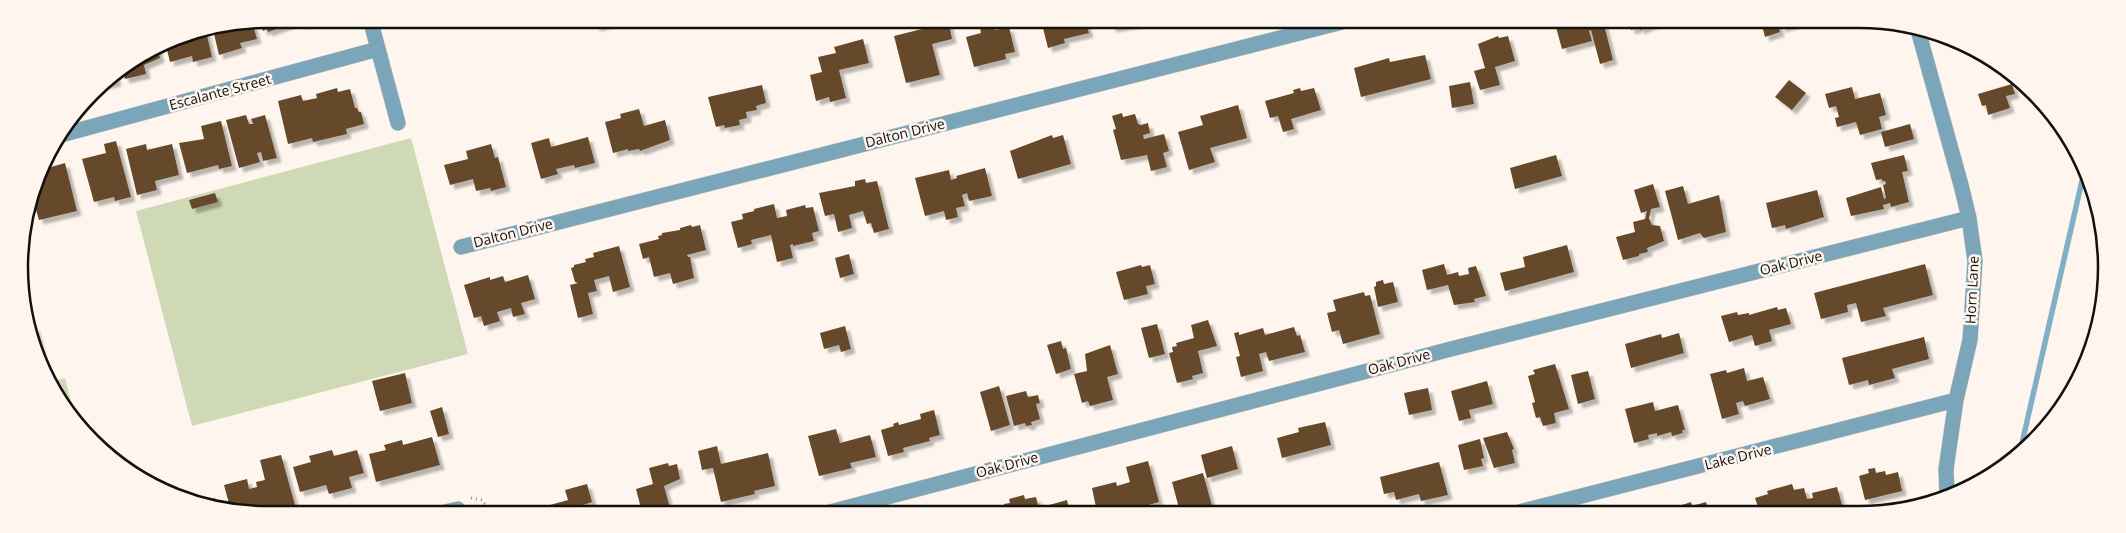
<svg xmlns="http://www.w3.org/2000/svg" width="2126" height="533" font-family="'Open Sans',sans-serif">
<defs>
<filter id="shadow"><feDropShadow dx="4.5" dy="4.5" stdDeviation="1" flood-color="#0004"/></filter>
</defs>
<rect width="100%" height="100%" fill="#fef6ee"/>
<path fill="#d0d9b5" d="M411 138 468 354 192 426 136 211Z
M65 378 77 424 70 418 52 381Z"/>
<g fill="none" stroke-linecap="round" stroke-linejoin="round">
<path stroke="#80afc6" stroke-width="5.5" d="M2020 452 2084 172"/>
</g>
<path fill="#654a29" filter="url(#shadow)" d="M266 19H324L301 25 299 21 268 32 267 29 263 31 260 20Z
M593 19H623V20L596 27Z
M920 20H948L952 39 932 44 940 75 906 83 894 36 922 29Z
M993 20 995 30 1009 27 1015 52 1005 54 1006 59 974 67 966 37 981 33 979 23Z
M1041 20H1085L1089 33 1064 39 1065 43 1048 48Z
M1109 20H1154V21L1112 28Z
M1554 20 1586 21 1588 26 1590 25 1589 21H1603L1613 60 1600 64 1591 30 1589 31 1592 41 1562 49Z
M1628 21H1658V22L1640 30V27L1631 30Z
M1761 21H1777L1780 32 1765 37Z
M1780 21H1806L1781 28Z
M252 22 257 39 240 43 242 48 219 55 214 34H217L216 29Z
M206 31 212 57 193 62 192 56 170 62 165 42 172 38Z
M1498 36 1499 38 1508 36 1515 61 1495 67 1500 85 1480 90 1474 71 1485 68 1478 44Z
M863 39 869 63 839 70 846 98 830 102 829 97 816 101 810 75 822 72 818 57 836 53 834 47Z
M157 47 160 58 144 65 146 74 125 79 122 69Z
M1425 55 1431 79 1361 97 1354 68 1389 58 1390 62Z
M115 73 117 82 98 86 103 80Z
M1789 80 1806 93 1792 110 1775 97Z
M1470 82 1474 104 1452 108 1449 86Z
M2012 84 2015 94 2006 96 2010 108 1988 115 1986 105 1982 106 1978 94Z
M762 85 766 103 756 106 757 110 746 112 747 118 739 120 740 125 725 128 724 125 716 127 708 97Z
M1852 87 1855 99 1880 93 1886 115 1879 117 1882 129 1860 135 1856 122 1837 127 1835 118 1839 117 1836 106 1829 108 1825 94Z
M337 88 338 92 350 89 355 108H357L359 112H361L364 124 346 129 347 134 313 142 312 138 288 144 278 101 301 95 303 101 317 98 316 94Z
M1300 88 1301 91 1314 88 1321 110 1291 119 1294 129 1283 132 1278 116 1270 118 1265 101 1294 93 1293 90Z
M1238 105 1247 138 1210 148 1215 162 1189 170 1178 132 1203 125 1200 116Z
M639 109 644 126 665 120 670 140 640 151 639 149 628 151V149L613 153 605 122 621 118 620 114Z
M1122 113 1123 117 1135 114 1138 124 1141 125 1148 123 1150 133 1143 135 1144 139 1164 134 1169 151 1163 153 1167 167 1151 171 1147 155 1121 160 1113 130 1116 129 1112 116Z
M246 115 249 124H253L251 119 265 115 277 158 263 161 261 152 257 153 260 162 239 168 226 120Z
M221 121 232 166 219 169 218 165 187 173 179 143 204 139 201 126Z
M1910 124 1914 139 1885 147 1881 132Z
M1052 135 1053 138 1063 135 1071 164 1018 179 1010 151Z
M588 137 595 163 575 168 574 165 556 169 558 174 541 179 531 143 549 138 551 147Z
M116 141 131 197 115 201 114 197 94 202 82 159 106 153 104 144Z
M146 144 147 150 172 144 179 175 155 181 157 190 137 195 126 149Z
M491 144 495 158 498 157 506 187 491 191 490 188 476 191 473 179 450 185 444 165 468 159 466 151Z
M1556 155 1562 176 1515 189 1510 168Z
M1904 155 1908 171 1902 172 1909 202 1891 207 1890 203 1883 205 1884 209 1851 216 1846 198 1881 187 1884 199 1886 198 1883 185 1886 184 1885 181H1882V179L1876 180 1871 163Z
M65 163 77 211 39 220 34 203H32L38 179 46 177 44 169Z
M985 168 992 196 969 201 967 193 962 195 965 206 956 208 958 217 946 220 944 211 925 216 915 178 949 170 951 180 957 178 956 176Z
M865 179 866 183 877 181 889 229 874 233 871 223 867 224 863 211 849 215 852 228 838 232 834 214 825 216 819 193 855 186V181Z
M1653 184 1660 207 1651 209 1649 218 1652 225 1660 226 1664 241 1647 248 1648 252 1639 254V256L1623 260 1616 237 1635 232 1633 222 1645 219 1647 211 1641 213 1634 190Z
M1683 186 1688 204 1719 195 1726 232 1704 238 1700 233 1678 240 1665 191Z
M1817 190 1824 217 1786 229 1785 225 1772 228 1766 203Z
M215 193 218 202 192 209 189 200Z
M774 204 777 218 787 216 786 210 805 205 806 208 813 207 819 231 812 233 814 241 793 246V244L790 245 793 258 777 262 771 235 751 240 752 244 738 248 731 222 743 219 742 214 754 211V209Z
M691 225 692 227 700 225 706 250 687 255 688 257H690L694 278 673 284 670 273 654 277 649 257 643 259 639 244 659 239 658 236 662 235V233L680 230V228Z
M1567 245 1574 272 1505 291 1500 273 1525 267 1523 257Z
M619 246 630 287 613 292 609 276 594 280 597 291 588 293 593 314 578 318 570 285 578 283 575 282 571 268 574 267V265L586 262 585 259 594 257 593 253Z
M849 254 854 274 840 278 835 258Z
M1444 264 1447 275 1458 272 1459 276 1469 274 1468 268 1476 266 1486 296 1474 299 1475 302 1454 305 1448 285 1427 290 1422 270Z
M1925 264 1933 295 1883 308 1886 316 1861 322 1856 303 1847 305 1848 312 1821 319 1814 293Z
M1141 265 1142 267 1150 265 1155 284 1146 286 1148 294 1124 300 1116 272Z
M528 275 535 299 521 303 525 314 513 317 511 308 497 312 500 321 484 326 481 316 474 318 464 285 490 277V280L503 276 505 282Z
M1383 280 1384 284 1393 282 1398 302 1378 307 1374 287 1376 286V282Z
M1364 292 1365 296 1370 295 1380 334 1343 344 1339 330 1332 332 1327 313 1336 311 1333 300Z
M1777 307 1778 310 1786 308 1791 324 1769 330 1772 341 1755 346 1752 335 1729 342 1721 316 1737 312 1738 315 1749 313V315Z
M1208 320 1217 346 1198 351 1203 373 1192 376 1193 379 1177 383 1169 353 1173 352 1172 347 1177 346 1176 343 1194 338 1191 325Z
M1157 324 1165 354 1149 358 1141 328Z
M845 326 851 349 841 352 839 345 824 349 820 333Z
M35 327 42 353 39 354 27 331V329Z
M1294 327 1297 336 1300 335 1305 352 1269 361 1266 352 1259 354 1263 371 1241 377 1236 357 1240 356 1234 333 1239 332V335L1263 328 1265 335Z
M1679 333 1684 353 1631 368 1625 344 1661 334 1662 338Z
M1924 337 1929 359 1892 369 1895 378 1869 385 1868 380 1849 385 1842 358Z
M1061 341 1063 349 1066 348 1071 369 1056 374 1047 345Z
M1110 345 1118 374 1107 377 1113 400 1090 406 1088 401 1082 403 1074 374 1087 371 1085 354Z
M1555 364 1569 409 1554 413 1556 423 1543 426 1540 417 1536 418 1532 403 1535 402 1528 376 1535 374 1533 370Z
M1744 368 1747 381 1763 377 1770 399 1745 406 1743 401 1736 403 1739 414 1722 419 1710 374 1726 370 1727 373Z
M1588 371 1595 399 1578 404 1571 375Z
M405 373 412 403 380 411 372 381Z
M1487 381 1493 404 1469 410 1471 418 1459 421 1451 391Z
M999 386 1010 425 991 431 980 392Z
M1428 388 1432 410 1409 415 1404 393Z
M1026 391 1028 397 1038 395 1040 403 1036 404 1040 419 1031 422 1032 425 1026 426 1025 423 1014 426 1006 396Z
M1653 402 1655 411 1678 405 1685 430H1682L1683 433 1672 436 1671 432 1657 436V433L1648 435 1649 439 1634 443 1625 409Z
M442 407 449 434 438 437 430 411Z
M934 410 940 435 929 438 930 441 903 448 904 452 888 456 881 430 894 426 893 424 898 422 899 425 921 419 920 414Z
M1325 422 1331 445 1282 458 1277 438 1299 432 1298 428Z
M836 429 840 443 870 435 876 457 850 463 852 468 819 476 808 436Z
M1507 432 1514 449 1512 450 1515 463 1494 468 1483 438Z
M432 437 440 465 376 482 369 454 386 450 384 445 402 440 403 445Z
M1480 439 1484 458 1481 459 1483 466 1464 470 1458 445Z
M717 446 721 464 768 453 775 486 754 491 755 494 721 502 713 468 702 470 698 451Z
M1232 446 1238 469 1207 478 1201 455Z
M332 450 334 456 357 450 364 473 349 477 352 488 329 494 326 485 300 492 293 467 311 462 309 456Z
M281 455 295 505 269 512 231 511 224 485 247 479 249 489 257 487 256 482 265 480 260 460Z
M1148 461 1159 502 1134 509 1135 512H1097L1092 488 1116 482 1117 486 1130 482 1126 467Z
M1439 462 1448 495 1421 501 1419 494 1396 500 1394 492 1384 494 1380 477Z
M668 463 669 466 677 464 680 479 664 486 671 512H642L636 489 653 484 649 468Z
M1875 468 1876 473 1885 471 1886 475 1898 472 1902 491 1865 500 1859 476 1869 473 1868 469Z
M1203 473 1212 506 1189 512H1180L1172 482Z
M587 484 592 502 577 507 578 512H552L550 505 568 500 565 490Z
M1792 484 1794 490 1804 488 1807 499 1813 498 1812 493 1837 487 1844 512H1754L1753 508 1758 507 1755 498 1768 494 1767 491Z
M1024 495 1025 499 1036 497 1039 509 1043 507 1044 512H1006L1004 504 1010 503 1009 499Z
M215 498 217 506 203 502Z
M1067 500 1070 512H1051L1049 505Z
M1691 502 1692 506 1706 502 1709 512H1673L1680 510 1679 506Z"/>
<g fill="none" stroke-linecap="round" stroke-linejoin="round">
<g stroke="#d9d1ca" stroke-width="16">
<path id="minor" d="M370 19 398 123
M1918 30 1961 185 1969 218 1975 261 1970 340 1956 400 1946 469 1947 495
M61 135 378 49
M461 247 1350 20
M445 512 458 509
M830 512 1451 349 1969 218
M1519 512 1956 400"/>
</g>
<path stroke="#908a84" stroke-width="3" stroke-dasharray="1 4" stroke-linecap="butt" d="M471 498 482 500 490 512"/>
<use href="#minor" stroke="#7ba5b9" stroke-width="15"/>
</g>
<g text-anchor="middle" stroke-width="5" stroke-linejoin="round" paint-order="stroke">
<g font-size="14" fill="#14110d" stroke="#fef6ee">
<text transform="translate(220 92) rotate(-15)" y="5">Escalante Street</text>
<text transform="translate(905 133) rotate(-14)" y="5">Dalton Drive</text>
<text transform="translate(513 233) rotate(-14)" y="5">Dalton Drive</text>
<text transform="translate(1791 263) rotate(-14)" y="5">Oak Drive</text>
<text transform="translate(1972 290) rotate(-87)" y="5">Horn Lane</text>
<text transform="translate(1399 362) rotate(-15)" y="5">Oak Drive</text>
<text transform="translate(1738 457) rotate(-14)" y="5">Lake Drive</text>
<text transform="translate(1007 465) rotate(-15)" y="5">Oak Drive</text>
</g>
</g>
<path d="M0 0H2126V533H0ZM267 28H1859A239 239 0 0 1 2098 267V267A239 239 0 0 1 1859 506H267A239 239 0 0 1 28 267V267A239 239 0 0 1 267 28Z" fill="#fef6ee" fill-rule="evenodd"/>
<path fill="none" stroke="#14110d" stroke-width="2.5" d="M267 28H1859A239 239 0 0 1 2098 267V267A239 239 0 0 1 1859 506H267A239 239 0 0 1 28 267V267A239 239 0 0 1 267 28Z"/>
</svg>
